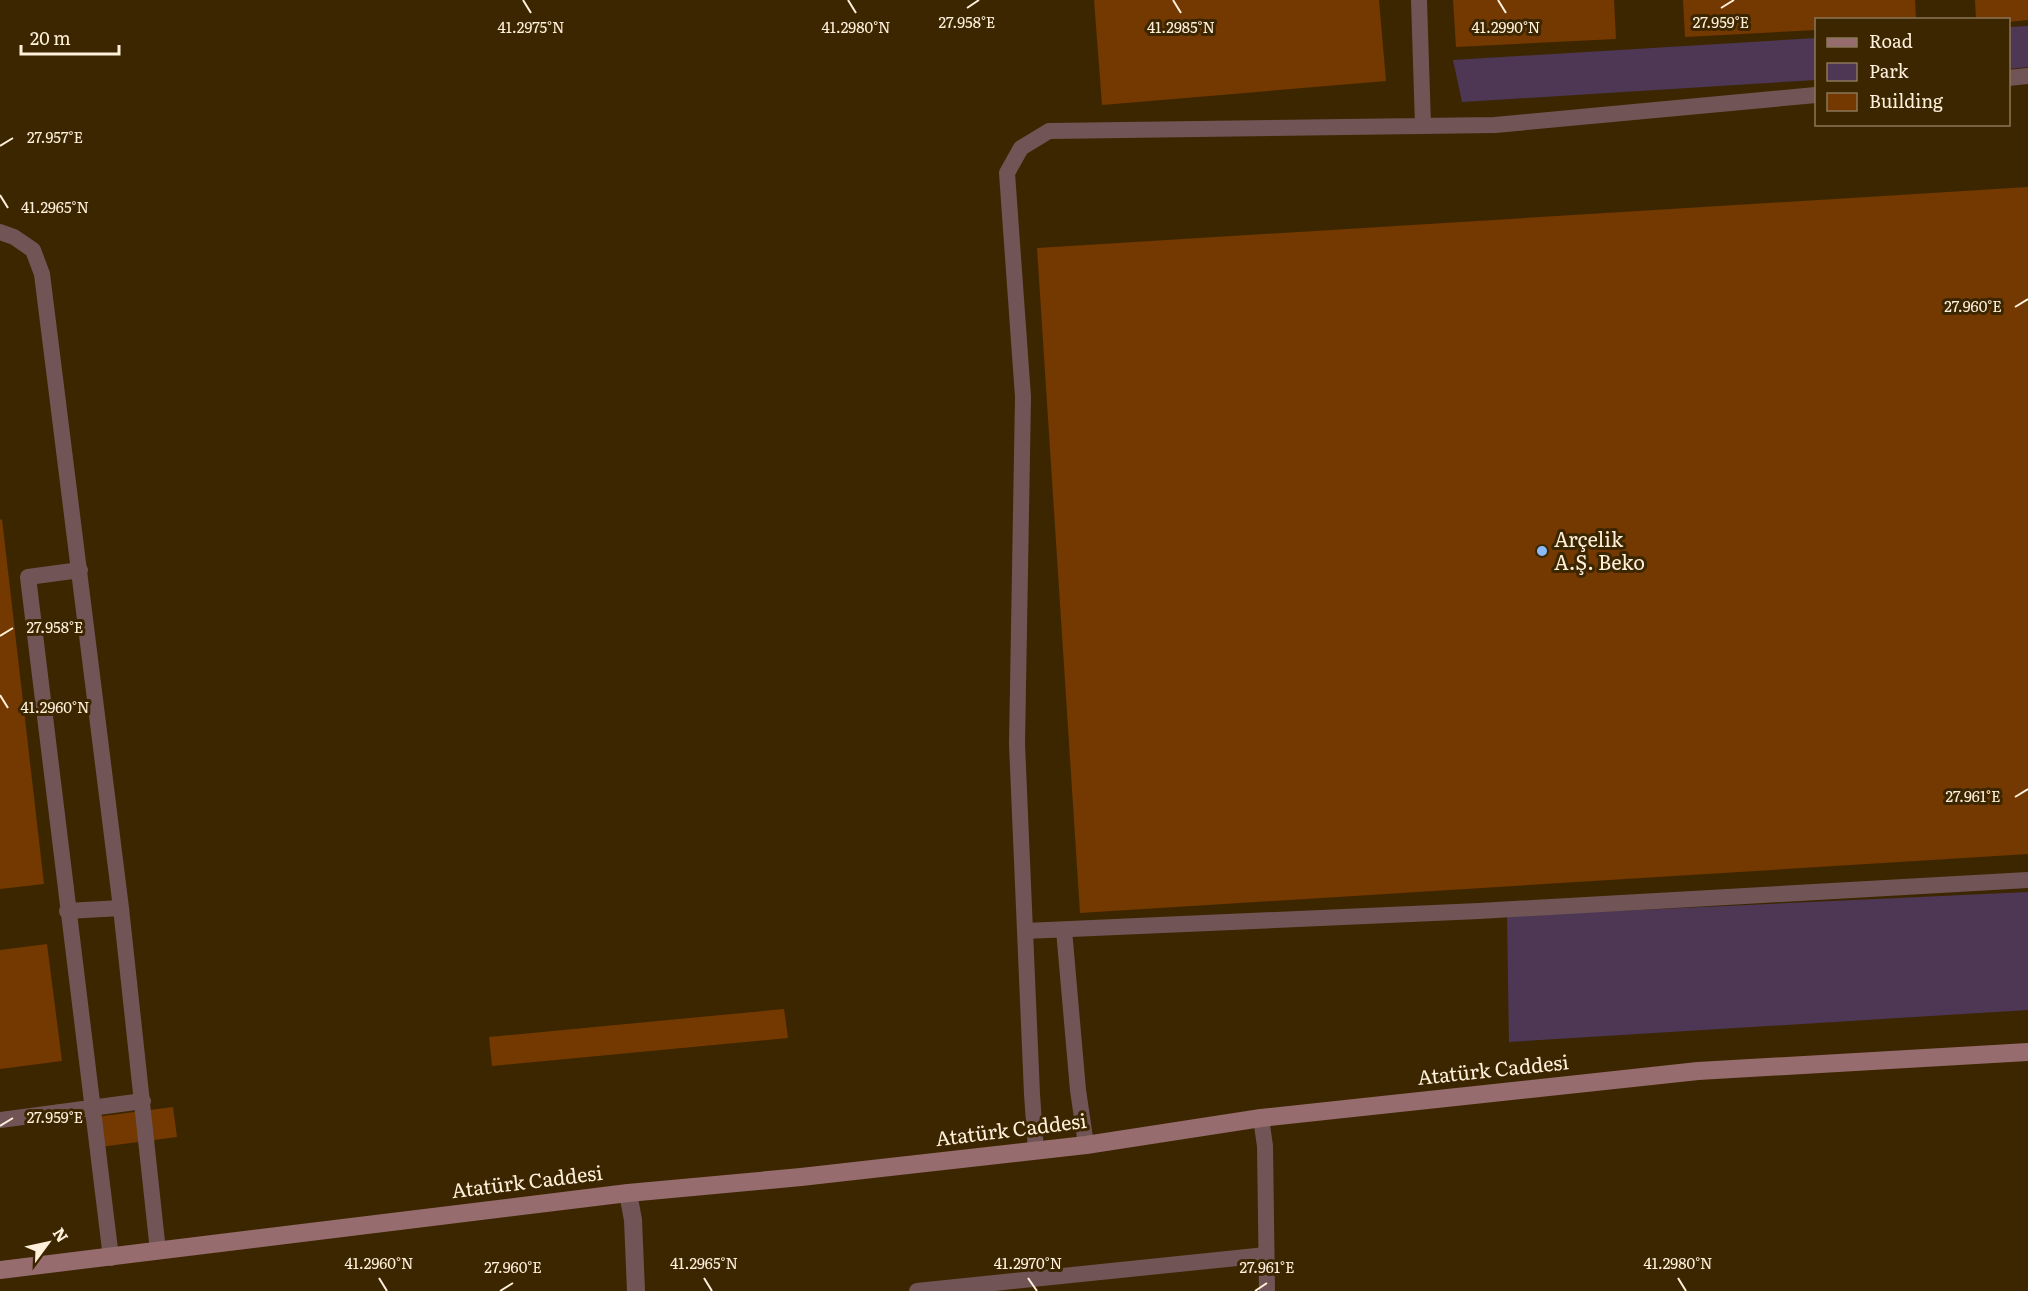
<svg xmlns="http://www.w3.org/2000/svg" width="2028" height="1291" font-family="Literata,serif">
<rect width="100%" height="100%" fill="#3c2600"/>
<path fill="#4d3755" d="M2028 26V67L2009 69V27Z
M1816 38V80L1462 102 1453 60Z
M2028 892V1010L1509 1042 1507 916Z"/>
<path fill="#733900" d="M1094 0H1379L1386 81 1102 105Z
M1453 0H1614L1616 39 1456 47Z
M1683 0H1915L1916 20H1816V30L1685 37Z
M1975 0H2028V20L2008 22V20H1976Z
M2028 187V854L1080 913 1037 248Z
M2 519 44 884 0 889V520Z
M47 944 62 1061 0 1069V950Z
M784 1009 788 1038 492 1066 489 1037Z
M173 1107 177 1137 92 1148 88 1118Z"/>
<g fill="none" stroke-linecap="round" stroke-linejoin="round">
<path stroke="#715556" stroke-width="16" d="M1419 0 1423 126
M2008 78 2028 76
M1816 95 1495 125 1049 131 1021 148 1007 173 1023 397 1017 744 1025 931 1479 911 2028 880
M0 232 14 237 33 250 42 274 121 908 158 1251
M80 570 28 577 111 1258
M67 911 121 908
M1064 930 1078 1090 1086 1145
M1025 931 1032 1094 1036 1151
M1261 1118 1265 1146 1267 1291
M0 1120 143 1101
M917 1291 1266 1255"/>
<path stroke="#715556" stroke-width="18" d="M628 1193 633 1220 636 1291"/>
<path stroke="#976c6e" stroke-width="18" d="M0 1270 628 1193 801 1177 1086 1145 1261 1118 1698 1071 2028 1052"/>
</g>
<path fill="none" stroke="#fff0dc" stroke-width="2" d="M523 0 531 13M848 0 856 13M1173 0 1181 13M1498 0 1506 13M967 8 979 0M1721 8 1734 0M0 146 13 138M0 195 8 208M2015 307 2028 299M0 636 13 628M0 695 8 708M2015 797 2028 789M0 1126 13 1118M379 1278 387 1291M704 1278 712 1291M1028 1278 1037 1291M1678 1278 1686 1291M500 1291 513 1283M1255 1291 1267 1283"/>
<circle fill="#8abafc" stroke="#3c2600" stroke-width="2" cx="1542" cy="551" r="6"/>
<g text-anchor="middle" stroke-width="6" stroke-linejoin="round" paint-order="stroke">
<g font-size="20" fill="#fff0dc" stroke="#3c2600" text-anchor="start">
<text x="1554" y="547">Arçelik<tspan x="1554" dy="23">A.Ş. Beko</tspan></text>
</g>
<g font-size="20" fill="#fff0dc" stroke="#3c2600">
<text transform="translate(1493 1070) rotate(-6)" y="7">Atatürk Caddesi</text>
<text transform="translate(1011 1130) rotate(-7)" y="7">Atatürk Caddesi</text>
<text transform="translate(527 1182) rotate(-7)" y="7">Atatürk Caddesi</text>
</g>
</g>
<g font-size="15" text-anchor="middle" fill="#fff0dc" stroke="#3c2600" stroke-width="6" stroke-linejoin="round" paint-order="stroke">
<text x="967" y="28">27.958°E</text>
<text x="1721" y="28">27.959°E</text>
<text x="531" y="33">41.2975°N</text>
<text x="856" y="33">41.2980°N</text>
<text x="1181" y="33">41.2985°N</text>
<text x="1506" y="33">41.2990°N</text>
<text x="55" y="143">27.957°E</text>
<text x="55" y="213">41.2965°N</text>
<text x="1973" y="312">27.960°E</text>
<text x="55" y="633">27.958°E</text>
<text x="55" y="713">41.2960°N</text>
<text x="1973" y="802">27.961°E</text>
<text x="55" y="1123">27.959°E</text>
<text x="379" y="1269">41.2960°N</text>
<text x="704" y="1269">41.2965°N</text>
<text x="1028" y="1269">41.2970°N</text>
<text x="1678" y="1269">41.2980°N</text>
<text x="513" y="1273">27.960°E</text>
<text x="1267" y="1273">27.961°E</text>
</g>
<rect x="1815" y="18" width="195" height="108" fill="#3c2600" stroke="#8a7758" stroke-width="1.5"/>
<rect x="1827" y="38" width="30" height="9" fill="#976c6e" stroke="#8a7758" stroke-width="1.5"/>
<text x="1869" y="48" font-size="18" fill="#fff0dc">Road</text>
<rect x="1827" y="63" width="30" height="18" fill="#4d3755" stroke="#8a7758" stroke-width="1.5"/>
<text x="1869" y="78" font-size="18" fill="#fff0dc">Park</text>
<rect x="1827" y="93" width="30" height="18" fill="#733900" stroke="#8a7758" stroke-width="1.5"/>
<text x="1869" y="108" font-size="18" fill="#fff0dc">Building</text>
<g transform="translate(48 1243) rotate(57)" stroke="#3c2600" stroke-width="4.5" paint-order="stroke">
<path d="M0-4.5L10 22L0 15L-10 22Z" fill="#fff0dc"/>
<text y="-9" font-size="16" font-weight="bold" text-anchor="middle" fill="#fff0dc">N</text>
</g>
<path d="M21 45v9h98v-9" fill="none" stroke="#fff0dc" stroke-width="3"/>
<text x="30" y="45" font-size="18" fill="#fff0dc" stroke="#3c2600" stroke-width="4.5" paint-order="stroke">20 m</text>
</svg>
